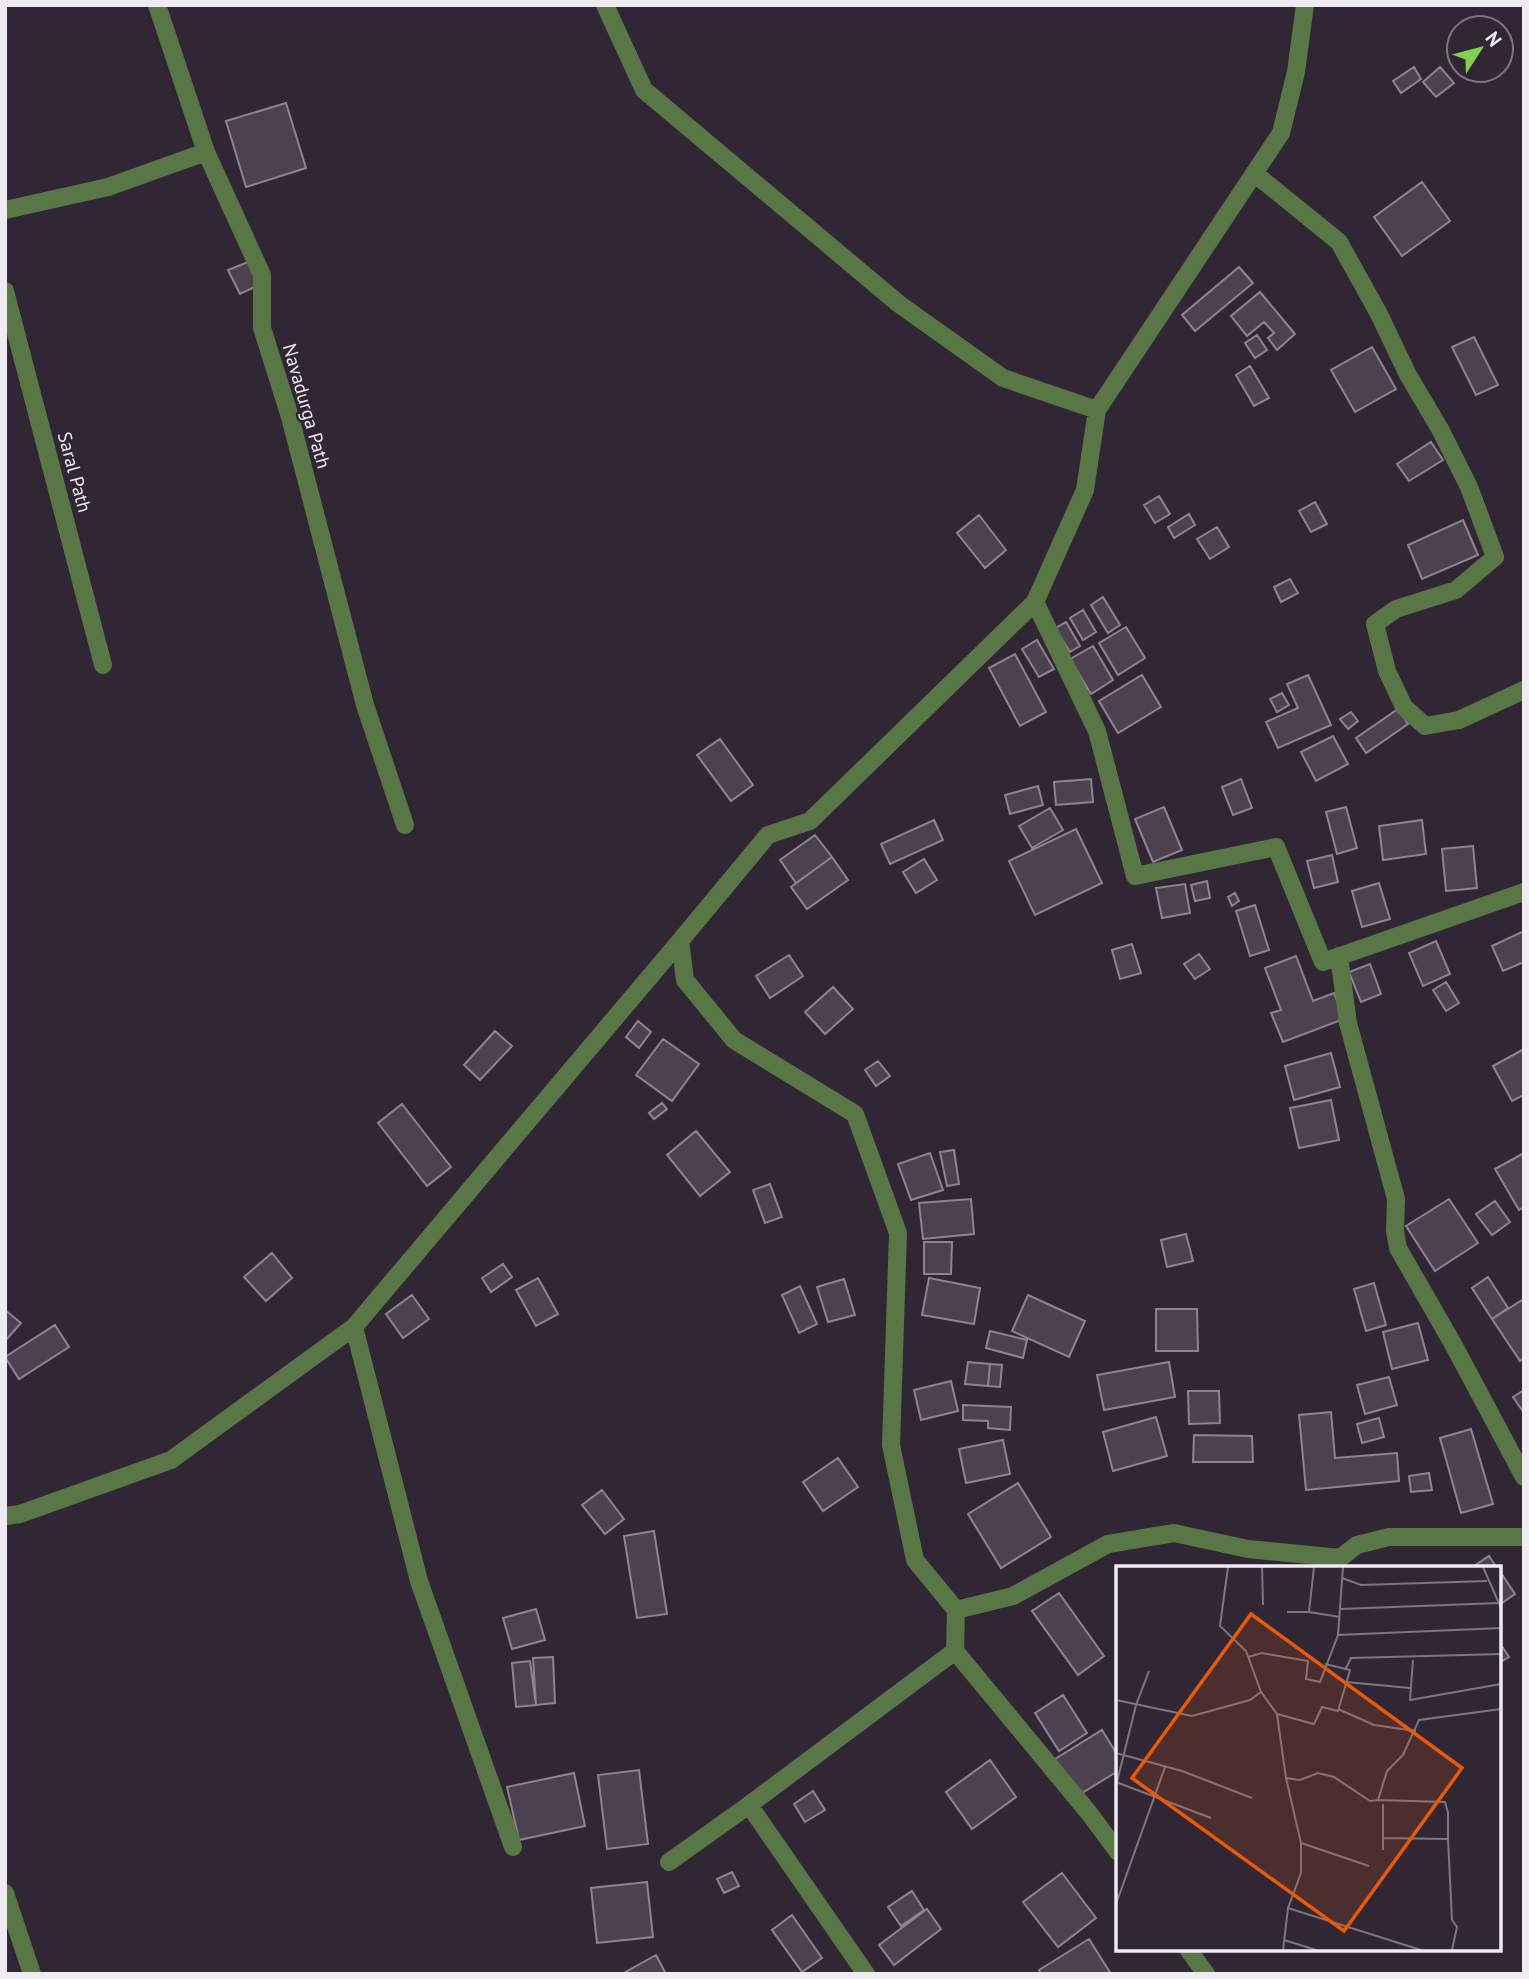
<svg xmlns="http://www.w3.org/2000/svg" width="1529" height="1979" font-family="'PT Sans',sans-serif">
<rect width="100%" height="100%" fill="#312734"/>
<path fill="#4c414e" stroke="#8e8391" stroke-width="2" d="M1414 67 1421 79 1401 93 1393 81Z
M1440 67 1454 83 1436 97 1423 82Z
M286 103 306 168 246 187 226 121Z
M1422 182 1450 221 1402 256 1374 217Z
M248 262 259 285 240 294 228 270Z
M1239 267 1253 283 1195 331 1182 315Z
M1260 292 1295 334 1277 350 1268 338 1274 333 1264 322 1247 336 1231 316Z
M1257 335 1267 350 1255 358 1245 343Z
M1474 337 1498 385 1476 395 1452 347Z
M1372 347 1396 389 1355 412 1331 370Z
M1250 366 1269 398 1254 406 1236 375Z
M1431 442 1443 460 1409 481 1397 464Z
M1159 496 1170 514 1155 523 1144 505Z
M1315 502 1327 524 1311 532 1299 511Z
M1189 514 1195 525 1174 538 1168 527Z
M979 515 1006 550 985 568 957 533Z
M1463 520 1478 555 1422 579 1408 545Z
M1217 527 1229 547 1210 559 1197 539Z
M1290 579 1298 593 1281 602 1274 587Z
M1103 597 1120 625 1108 633 1091 605Z
M1083 610 1096 632 1083 640 1070 618Z
M1066 622 1080 646 1070 652 1055 628Z
M1126 627 1145 658 1118 675 1099 643Z
M1037 640 1054 669 1039 677 1022 649Z
M1093 646 1113 680 1091 694 1070 659Z
M1015 654 1046 712 1020 726 989 668Z
M1142 675 1161 707 1118 733 1099 701Z
M1308 675 1331 725 1278 748 1266 722 1298 708 1287 684Z
M1282 693 1289 705 1277 712 1270 699Z
M1398 709 1408 724 1366 753 1356 738Z
M1351 712 1358 721 1348 729 1340 719Z
M1333 736 1348 764 1316 781 1301 752Z
M720 739 753 785 731 801 697 755Z
M1091 779 1093 802 1056 805 1054 782Z
M1241 779 1252 808 1233 815 1222 787Z
M1038 786 1043 805 1010 814 1005 795Z
M1164 807 1182 850 1153 862 1135 819Z
M1346 807 1357 848 1337 854 1326 812Z
M1050 808 1063 830 1032 848 1019 826Z
M934 820 943 840 890 864 881 844Z
M1422 820 1426 854 1383 860 1379 826Z
M1076 829 1102 883 1035 915 1009 861Z
M815 835 832 857 796 883 780 860Z
M1473 846 1477 888 1446 891 1442 849Z
M1332 855 1338 882 1314 888 1307 861Z
M832 857 848 880 807 909 791 887Z
M924 859 937 880 916 893 903 872Z
M1207 881 1210 898 1195 901 1191 885Z
M1379 883 1390 919 1362 927 1352 891Z
M1185 884 1190 913 1162 918 1156 888Z
M1235 893 1239 901 1232 906 1228 897Z
M1255 905 1269 950 1250 956 1236 911Z
M1524 931V962L1503 971 1492 946Z
M1436 941 1450 974 1423 986 1409 953Z
M1132 944 1141 973 1120 979 1112 950Z
M1199 954 1210 969 1195 979 1184 964Z
M789 955 803 976 770 998 756 976Z
M1296 956 1313 1001 1334 993 1344 1019 1283 1042 1271 1013 1281 1010 1265 968Z
M1370 964 1381 994 1361 1002 1349 972Z
M1446 982 1459 1003 1446 1011 1433 990Z
M833 987 853 1009 825 1034 805 1012Z
M638 1021 651 1032 639 1048 626 1037Z
M495 1031 512 1046 480 1080 464 1065Z
M663 1039 699 1064 672 1101 636 1075Z
M1524 1049V1095L1512 1101 1493 1066Z
M1331 1053 1340 1087 1294 1100 1285 1066Z
M878 1061 890 1076 876 1086 865 1070Z
M1331 1100 1339 1140 1299 1148 1290 1108Z
M662 1103 667 1109 654 1119 649 1113Z
M402 1104 451 1167 427 1186 378 1123Z
M696 1131 730 1172 700 1196 667 1155Z
M954 1150 959 1184 947 1186 940 1152Z
M930 1153 943 1190 911 1200 898 1164Z
M1524 1153V1207L1519 1210 1495 1169Z
M770 1184 782 1217 765 1223 753 1190Z
M971 1199 974 1234 923 1239 919 1203Z
M1449 1199 1478 1243 1435 1271 1406 1226Z
M1495 1201 1510 1222 1492 1235 1476 1214Z
M1186 1234 1193 1261 1167 1267 1161 1240Z
M924 1242H952L951 1274H924Z
M272 1253 292 1278 266 1301 244 1277Z
M503 1264 512 1277 491 1292 482 1278Z
M1488 1277 1508 1308 1492 1319 1472 1288Z
M538 1278 558 1314 536 1326 516 1290Z
M929 1278 980 1288 974 1324 922 1315Z
M844 1279 855 1315 828 1322 817 1287Z
M1374 1283 1386 1325 1366 1331 1354 1289Z
M800 1286 817 1324 799 1333 782 1295Z
M412 1295 429 1319 403 1338 386 1314Z
M1028 1295 1085 1321 1069 1357 1012 1331Z
M1522 1300 1524 1303V1358L1520 1361 1492 1319Z
M1156 1309H1197L1198 1351H1156Z
M5 1310 21 1323 5 1341Z
M1418 1323 1428 1360 1392 1369 1383 1332Z
M55 1325 69 1347 19 1379 5 1357Z
M990 1331 1027 1340 1023 1358 986 1348Z
M968 1362 990 1364 988 1386 965 1384Z
M1169 1362 1175 1397 1104 1410 1097 1375Z
M990 1364 1002 1365 1000 1387 988 1386Z
M1389 1377 1397 1405 1365 1414 1357 1385Z
M951 1381 958 1411 921 1420 914 1390Z
M1524 1390V1413L1513 1397Z
M1188 1391H1219L1220 1423 1189 1424Z
M963 1405 1011 1407 1010 1430 988 1428V1421L963 1420Z
M1331 1412 1335 1458 1397 1453 1399 1481 1306 1490 1299 1415Z
M1156 1417 1167 1456 1113 1471 1103 1432Z
M1379 1418 1384 1437 1362 1443 1357 1424Z
M1471 1429 1493 1504 1461 1513 1440 1438Z
M1194 1435 1252 1436 1253 1462H1193Z
M1003 1440 1010 1474 966 1483 959 1449Z
M838 1458 858 1487 823 1511 803 1482Z
M1429 1473 1432 1490 1411 1492 1409 1476Z
M1018 1483 1051 1537 1001 1568 968 1514Z
M602 1490 624 1519 605 1534 582 1505Z
M654 1531 667 1614 637 1618 624 1536Z
M1489 1556 1497 1568H1471Z
M1499 1570 1515 1594 1499 1605Z
M1059 1593 1104 1656 1078 1675 1032 1611Z
M536 1609 545 1640 512 1649 503 1618Z
M1499 1642 1509 1657 1499 1663Z
M553 1657 555 1703 536 1705 533 1658Z
M530 1661 536 1705 516 1707 512 1663Z
M1063 1695 1087 1733 1059 1751 1035 1713Z
M1102 1730 1118 1756V1771L1077 1796 1055 1759Z
M990 1760 1016 1797 972 1829 946 1792Z
M639 1770 648 1844 607 1849 598 1775Z
M574 1773 585 1826 519 1840 507 1787Z
M813 1791 825 1810 805 1822 794 1804Z
M732 1872 739 1886 724 1893 717 1879Z
M1062 1873 1096 1918 1058 1947 1023 1902Z
M647 1882 653 1937 597 1943 591 1888Z
M912 1891 924 1910 901 1926 888 1907Z
M927 1909 941 1929 894 1965 879 1945Z
M792 1915 822 1958 802 1972 772 1930Z
M1089 1939 1111 1974H1041L1039 1970Z
M656 1955 666 1974H622Z"/>
<g fill="none" stroke-linecap="round" stroke-linejoin="round">
<path stroke="#587646" stroke-width="18" d="M157 5 206 152 262 275V328L290 417 365 705 405 825
M605 5 644 90 899 304 1003 378 1097 410 1085 490 1035 602 810 821 768 835 680 941 685 980 734 1040 855 1114 898 1233 891 1445 915 1560 956 1610 1013 1596 1108 1544 1174 1533 1248 1549 1340 1558 1357 1545 1389 1537H1524
M1254 173 1339 242 1379 314 1408 375 1440 429 1469 487 1495 557 1456 590 1396 609 1375 624 1387 671 1404 707 1425 726 1459 720 1524 690
M5 210 108 187 206 152
M5 291 103 665
M1097 410 1281 133 1296 72 1305 5
M1035 602 1097 731 1135 876 1276 847 1323 962 1524 892
M1339 956 1348 1023 1396 1199 1395 1231 1398 1248 1453 1344 1524 1477
M354 1327 419 1581 513 1847
M5 1516 20 1514 171 1460 354 1327 680 941
M956 1610 955 1651 1089 1813 1118 1852
M749 1805 955 1651
M669 1862 749 1805 866 1974
M5 1893 32 1974
M1188 1949 1206 1974"/>
</g>
<g text-anchor="middle" stroke-width="5" stroke-linejoin="round" paint-order="stroke">
<g font-size="19" fill="#f0eaf2" stroke="#312734">
<text transform="translate(307 406) rotate(74)" y="7">Navadurga Path</text>
<text transform="translate(75 472) rotate(75)" y="7">Saral Path</text>
</g>
</g>
<g transform="translate(1116 1566)">
<rect width="385" height="385" fill="#312734"/>
<path fill="none" stroke="#7d7580" stroke-width="2" d="M112 1 104 60 130 85 145 126M146 1 147 39M367 1 385 42M226 12 245 19 371 15M224 43 383 37M171 46H193L198 1M193 46 224 51M222 69 385 62M132 91 146 87 192 95 190 113 204 116 222 69 227 1M297 94 294 134 385 118M229 104 235 92 385 88M230 116 294 122M0 134 76 150 134 134 145 126 161 148 170 212 184 214 202 207 218 211 254 235 262 234 271 205 287 189 303 154 385 143M222 143 258 159 300 165M161 148 198 158 206 141 222 145 234 104 209 98M0 187 66 205 136 232M170 212 185 277V307L172 342M0 216 95 252M1 216 20 139 33 105M262 234 329 236 332 247V273L267 272V284M267 238V272M332 273 336 354 341 361 336 384M185 277 253 300M0 338 49 201M168 374 200 384M167 384 172 342 305 384"/>
<path fill="#e8590c" fill-opacity="0.15" stroke="#e8590c" stroke-width="3.5" d="M135 48 346 202 228 365 16 212Z"/>
<rect width="385" height="385" fill="none" stroke="#f0eaf2" stroke-width="3.5"/>
</g>
<rect width="1529" height="1979" fill="none" stroke="#f0eaf2" stroke-width="14"/>
<g transform="translate(1480 49) rotate(54)"><circle r="33" fill="#312734" stroke="#7d7580" stroke-width="2"/>
<path d="M0-5L12 26L0 18L-12 26Z" fill="#83d04f"/>
<text y="-10" font-size="19" font-weight="bold" text-anchor="middle" fill="#f0eaf2">N</text>
</g>
</svg>
